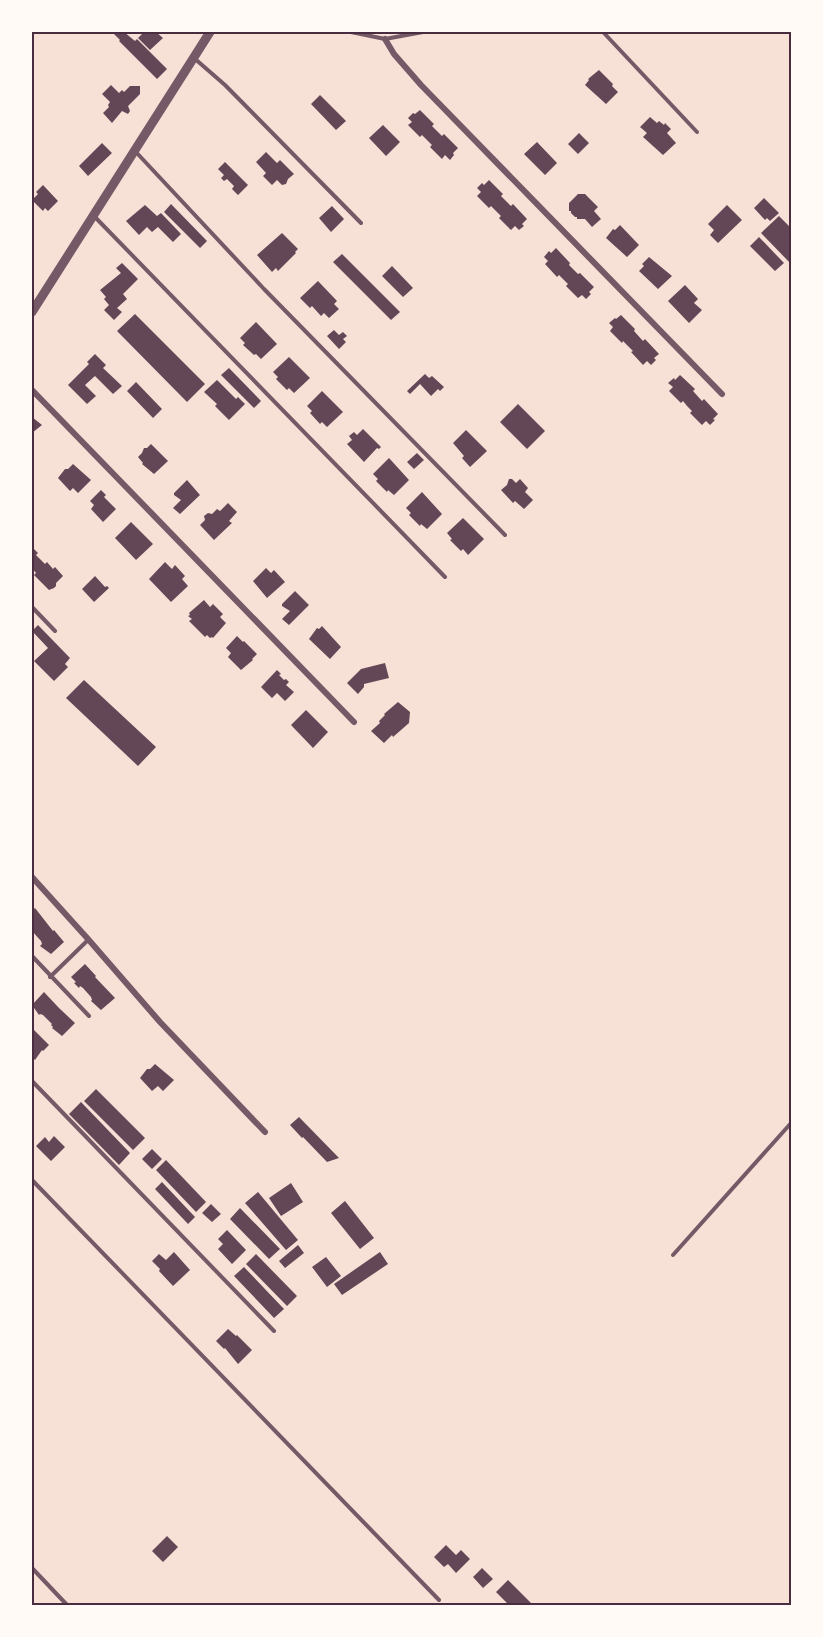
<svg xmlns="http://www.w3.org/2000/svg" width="823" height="1637" font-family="Karla,sans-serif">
<rect width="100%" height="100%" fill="#f7e1d7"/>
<path fill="#644757" d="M112 32H124L135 41 137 39 167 69 157 79 119 41 120 40Z
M141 32H156L163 38 150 50 138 38 143 33Z
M599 70 613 84 612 86 618 92 606 104 585 85 589 80 588 79Z
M111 85 119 93 122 90 124 92 130 86H140V94L128 106 130 111 128 114 122 111 112 123 103 113 109 107 108 105 110 102 102 94Z
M320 95 346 121 336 130 311 104Z
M420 110 434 124 432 126 442 136 444 134 458 148 453 153 454 155 450 160 445 155 442 159 430 147 432 145 422 135 420 137 408 125 412 122 408 118 413 113 415 114Z
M650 117 657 123 659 121 664 125 665 123 671 129 667 133 676 143 663 155 643 137 647 133 640 127Z
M383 125 400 142 386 156 369 138Z
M579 133 589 143 578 154 568 144Z
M537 142 557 163 545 175 524 154Z
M102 143 112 153 88 176 79 166Z
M266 152 277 163 280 160 294 174 288 179 286 184 282 185 277 180 272 185 263 176 266 173 256 162Z
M225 162 248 185 238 195 232 189 234 186 227 179 224 181 221 178 224 175 218 169Z
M489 180 503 194 501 196 511 206 513 204 527 219 522 224 524 226 519 230 515 226 511 230 499 218 501 216 491 206 489 208 477 196 481 192 477 188 482 183 484 185Z
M43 185 58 201 48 211 45 208 43 211 32 200 38 194 36 192Z
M578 194H585L598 207 594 211 601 219 592 227 585 219H577V217H575L571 213V211H569V203Z
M764 198 779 213 770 221 767 218 765 220 754 208Z
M171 204 207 241 200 248 164 212Z
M145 205 157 216 161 213 181 234 173 242 158 227 152 232 147 227 139 235 126 221Z
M727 205 742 220 718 243 710 235 714 230 708 224Z
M332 206 344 219 331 232 319 218Z
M779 216 792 229V265L761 233Z
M620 225 639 245 627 257 606 238 613 229 615 230Z
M282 233 298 249 295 252 296 253 278 271 276 268 272 272 257 255Z
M759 237 784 263 775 271 750 246Z
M556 248 570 263 569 265 578 274 580 273 594 287 589 292 591 294 586 299 582 295 578 298 566 286 568 284 559 275 557 277 545 264 548 261 544 257 549 251 551 253Z
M342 254 400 312 391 320 333 262Z
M649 257 672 276 658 289 639 271 644 266 642 264Z
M122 263 138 279 123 294 127 299 117 308 122 312 114 320 104 310 109 305 104 299 106 297 100 290 121 273 116 268Z
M392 266 413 288 403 297 382 276Z
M318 281 337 301 334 304 339 309 329 318 324 313 321 316 312 306 310 308 300 298Z
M685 285 698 299 694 303 702 310 689 323 668 301Z
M135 314 205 384 187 402 117 331Z
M621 315 635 329 634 331 643 341 645 339 659 354 654 358 656 360 651 365 647 361 643 365 631 352 633 351 623 341 622 343 610 331 613 327 609 323 615 318 616 319Z
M256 322 277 344 261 359 256 354 254 355 243 345 245 343 240 338Z
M334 330 339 335 343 332 347 336 343 339 346 342 339 349 327 336Z
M95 354 106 365 103 368 122 386 113 394 95 376 85 385 96 396 87 404 68 385 89 364 87 362Z
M289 357 310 378 294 393 289 388 287 390 276 379 278 377 273 372Z
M229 368 261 401 254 408 221 375Z
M425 374 429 378 432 376 444 387 440 391 438 389 431 396 420 384 410 394 407 391Z
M680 375 695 389 693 391 702 401 704 399 718 414 713 419 715 420 710 425 706 421 702 425 690 413 692 411 687 406 683 401 681 403 669 391 673 387 668 383 674 378 675 380Z
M217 380 236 399 238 397 245 404 229 420 215 406 217 404 204 392Z
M136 382 162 409 153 418 127 391Z
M322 391 343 412 327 427 322 422 320 424 310 413 312 411 307 406Z
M518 404 545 431 527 449 500 422Z
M32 417 42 425 32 433Z
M363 429 381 447 379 449 377 448 364 462 347 444 352 440 349 436 354 432 357 435Z
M466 430 487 451 470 467 462 458 464 456 453 443Z
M151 444 168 461 154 474 142 464 143 463 138 457 142 453 144 448H147Z
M417 453 424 460 414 469 407 462Z
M389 458 409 480 394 495 388 490 387 492 376 481 378 479 373 474Z
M73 464 91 480 78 493 73 488 70 491 58 478 65 469H68Z
M509 479H512L516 483 520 479 528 488 525 492 533 500 524 509 515 501 513 503 501 490 507 485Z
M187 480 200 495 180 514 173 508 181 500 174 495V493Z
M101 490 106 495 104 497 116 509 103 522 91 509 94 505 90 501Z
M422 492 442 514 427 529 421 524 420 526 409 515 411 513 406 508Z
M228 503 237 512 229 521 232 523 214 540 200 525 205 520 204 516 208 513 212 514 217 509 220 511Z
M463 518 484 539 468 555 463 549 461 551 450 540 452 539 447 533Z
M131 522 153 544 136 560 115 538Z
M32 547 38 553 36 555 45 564 47 562 53 569 55 567 63 576 56 583V586L54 588 49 590 34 575 36 573 32 568Z
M165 562 172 569 175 565 185 576 182 579 188 586 171 602 149 579Z
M266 568 271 573 274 570 285 582 267 598 253 581Z
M95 576 105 587 107 586 109 588 94 602 82 589Z
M295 591 309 605 289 625 282 619 290 611 282 606V604Z
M204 600 210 607 213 604 223 614 220 617 226 623 213 638 212 637 210 638 207 635 205 637 189 621 192 619 188 616 190 615 189 613Z
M38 625 70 658 65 664 68 667 54 681 34 661 48 648 32 631Z
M322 626 341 647 330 659 309 639 317 628 319 629Z
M237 636 243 642 244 641 257 654 252 659 253 660 241 670 228 657 231 653 226 648Z
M385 663 389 678 364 684V687L358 694 347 683 361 669Z
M277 670 281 674 279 675 284 680 286 679 289 682 286 685 294 692 285 701 277 693 272 698 261 687Z
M84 680 156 747 138 766 66 698Z
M398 702 410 712 409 723 393 737 392 735 384 743 371 731 380 723 379 721 385 715 384 714Z
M306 710 328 732 313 748 291 725Z
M35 908 53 931 54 930 64 942 51 954 40 946 42 944 41 941 32 931V911Z
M85 964 96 976 95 977 115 998 101 1010 91 1001 92 1000 91 997 83 988 80 986 79 988 74 983 76 982 71 977Z
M44 992 59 1008 75 1023 62 1036 52 1028 53 1027 51 1025 52 1024 43 1015 40 1014 39 1015 32 1005Z
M33 1029 49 1045 43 1051 42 1050 35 1060 32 1057V1030Z
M155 1064 174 1080 163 1091 158 1086 152 1091 140 1078 147 1069H150Z
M96 1089 145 1138 133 1150 84 1101Z
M81 1102 130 1153 119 1165 69 1114Z
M299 1117 339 1158 327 1162 303 1137 302 1138 290 1125Z
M54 1136 65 1147 51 1161 36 1146 45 1137 49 1142Z
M152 1149 162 1159 152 1169 142 1159Z
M166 1160 206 1202 196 1212 156 1170Z
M162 1182 195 1217 188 1224 155 1189Z
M291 1183 303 1202 281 1216 269 1198Z
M258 1192 298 1240 286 1250 245 1203Z
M345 1201 374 1238 360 1249 331 1213Z
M211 1204 221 1214 212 1222 202 1213Z
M240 1208 280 1249 269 1259 230 1219Z
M227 1230 246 1250 232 1264 218 1249 223 1244 218 1239Z
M298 1245 304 1253 285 1268 279 1261Z
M174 1252 190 1270 173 1286 159 1271 160 1269 152 1261 159 1254 166 1260Z
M380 1252 388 1264 342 1295 334 1284Z
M256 1254 297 1296 287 1306 246 1264Z
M326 1257 341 1276 327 1287 312 1267Z
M244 1267 284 1309 274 1318 234 1276Z
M228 1329 236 1336 237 1335 252 1350 238 1364 225 1348 224 1349 216 1341Z
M167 1536 178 1547 163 1562 152 1551Z
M446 1545 456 1555 461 1550 470 1559 456 1573 448 1564 444 1567 434 1557Z
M482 1568 493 1579 483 1588 473 1577Z
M508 1580 533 1605H509L496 1592Z"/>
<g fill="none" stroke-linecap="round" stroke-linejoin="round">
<path stroke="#755966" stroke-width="4" d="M351 32 385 39 423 32
M603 32 697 132
M194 58 225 85 361 223
M135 151 264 289 505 535
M94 216 445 577
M32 607 55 631
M32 956 89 1016
M50 977 88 940
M32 1081 274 1331
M32 1180 439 1600
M673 1255 792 1122
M32 1568 68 1606"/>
<path stroke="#755966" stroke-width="6" d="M385 39 394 54 421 85 722 394
M32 390 354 722
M32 877 88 939 160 1022 265 1132"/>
<path stroke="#755966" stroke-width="9" d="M32 312 210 32"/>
</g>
<rect width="823" height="1637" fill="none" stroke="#fffaf5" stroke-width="66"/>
<rect x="33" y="33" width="757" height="1571" fill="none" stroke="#4a2c40" stroke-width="2"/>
</svg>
